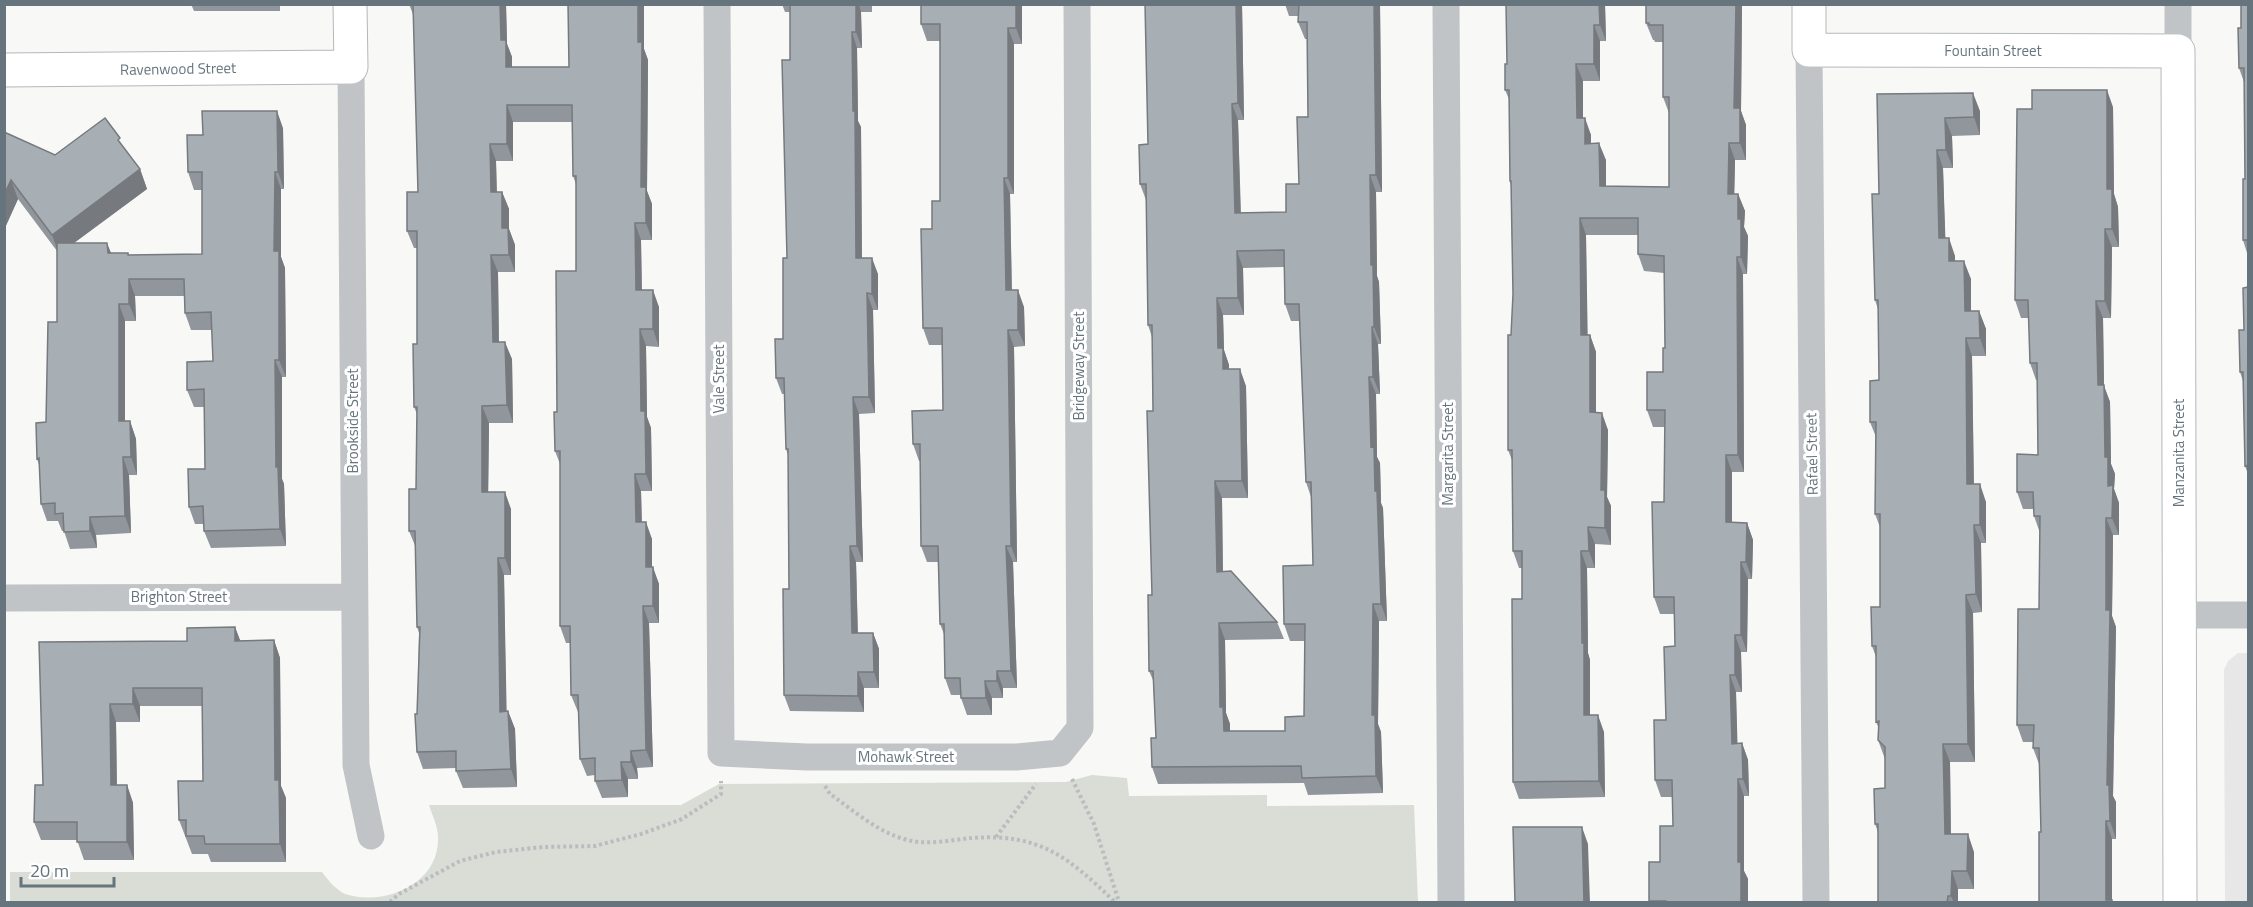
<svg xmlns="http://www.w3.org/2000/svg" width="2253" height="907" font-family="'Titillium Web',sans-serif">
<rect width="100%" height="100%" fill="#f8f8f6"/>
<path fill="#e6e7e6" d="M2238 653H2248V902H2225L2224 670 2228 661Z"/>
<path fill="#d9ddd6" d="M1092 775 1127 778 1129 796 1267 795V806L1414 805 1418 902H10V872H322C328 880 335 889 345 894 386 907 440 883 438 837 438 826 432 815 429 805H681L719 784 1066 782Z"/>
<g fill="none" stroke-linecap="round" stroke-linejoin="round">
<g stroke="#b3b8bb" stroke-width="35">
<path id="secondary" d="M1809 4V50L2178 51 2180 902
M4 70 351 67 350 4"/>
</g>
<path stroke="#babdbf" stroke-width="4" stroke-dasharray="3 3" stroke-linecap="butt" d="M1072 779 1094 824 1119 902
M825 786 830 794C853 810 876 831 904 839 925 846 950 840 972 838 1040 833 1068 857 1115 902
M996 837 1036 784
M390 902 399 894 460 861 496 852 543 847 595 846 641 834 682 819 721 794V781"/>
<path stroke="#c0c4c7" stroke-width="27" d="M717 4 721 753 807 757H1016L1060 753 1080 728 1077 4
M1446 4 1451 902
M2178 4V51
M1809 50 1816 902
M351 67 356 765 371 836
M4 598 354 597
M2180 615H2248"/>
<use href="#secondary" stroke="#fff" stroke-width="33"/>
</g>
<path fill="#90969b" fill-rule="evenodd" d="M191 4H280V11H194Z
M409 4H506L507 44 512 57V67H569L568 4H644V49L648 60 647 191 652 204V240H641L642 290 659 307V347L646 346 647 417 651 428 652 491H641L642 522 652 539V567L659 584V623H649L653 767 637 768 638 779H628V797L602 798 595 781V775L587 776 580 759 579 712H578L571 695 570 643H566L560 626V464L555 451 557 412 576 271V184L573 176 572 122H513V161H496L497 192H502L509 209V229L515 245V272H498L499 342 512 359 513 423H489L488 492 511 509V575H504L506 711H508L515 729 517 787 463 788 456 771V768L423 769 417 752 419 633 417 627 416 548 409 531 416 489 417 414 414 407 417 344V248H414L407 231 418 192 414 17Z
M782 4H872V12H861L862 48H857L858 121 861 127 862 258 878 274V310H873L875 413 859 414 863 562H856L858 633H873L879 649V688H864V712L790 711 784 695 789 589 788 455 786 449 784 394H782L776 378 783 339 787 258 790 60V12H785Z
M1022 4V44H1014V194H1010L1012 290 1024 307 1025 346 1014 347 1017 562H1013L1017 688H1003V698H992V715H967L961 698V695H951L945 678 944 634 940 624 939 562H927L921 546 920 461H919L913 444 943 410 942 345H929L923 328 932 229 940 201V41H927L921 24Z
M1242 4 1244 120H1238L1241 213 1286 212 1299 184 1308 117 1307 39H1305L1298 22 1299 16H1289L1285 4H1380L1382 192H1376L1377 276 1379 282 1381 344H1378L1380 394H1376L1377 457 1380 463 1381 503 1383 508 1387 621H1379L1378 724 1381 732 1383 793 1308 795 1304 783 1158 784 1152 767 1156 738 1153 680 1149 671 1152 595 1153 411 1152 337 1148 325 1146 200 1140 184 1148 144ZM1284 267 1285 304 1291 321H1300L1306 482 1311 497 1313 565 1284 624 1290 641H1305L1304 716 1285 731H1230V724L1226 713 1225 640 1284 639 1277 622 1223 571 1222 498H1248L1246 386 1229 369V365L1224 350 1223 315H1244L1243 268Z
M1605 4 1606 41H1600V81H1583V118L1591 135V143L1606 160V186L1669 187V113L1663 97V42H1655L1654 40H1653L1646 23V4H1742L1741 111 1746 125V160H1735L1734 194H1738L1745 211 1744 227 1748 236 1747 274H1743L1744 472H1732V523H1747L1753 540 1752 579H1748L1747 652H1741L1742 692H1736L1737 744 1742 743 1748 760 1749 796H1744V871L1748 879V903H1649V901L1660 862 1673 826V797H1661L1655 780 1666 720 1675 646 1674 614H1660L1654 597 1664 502 1665 427H1653L1647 410 1663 372 1665 348 1664 273 1644 271 1638 254V235H1586L1587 335H1590L1596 352V413L1608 430 1607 497 1611 506V545L1595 544V568H1587L1588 653 1590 660V715L1604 732 1605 797 1519 799 1513 782 1522 599V568H1519L1513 551 1512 460 1508 450 1513 294 1511 186 1510 181 1509 99 1505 90 1507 64Z
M2248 4V256L2243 240 2245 179 2244 82 2239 68 2241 28Z
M1877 94 1980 111V135L1952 136 1953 168H1943L1945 238 1955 256V261L1971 279V311H1979L1986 329V356H1972L1974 484 1986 502V543H1981L1982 612 1973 613 1975 762H1950L1951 834 1974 852V889H1958V903H1878V832L1875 824 1885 788V759L1878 740 1879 729 1876 722V657L1872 646 1880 607V527L1875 514 1876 437 1870 422 1879 380 1878 309 1875 300 1879 194Z
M2113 107 2114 194 2118 207 2119 247H2112L2111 318H2103L2104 386 2110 402 2111 464 2115 474 2114 489 2119 503V535H2113L2112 616 2116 627 2113 796 2116 802V839H2112V903H2039L2041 832 2039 764 2033 748 2034 742H2023L2017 725 2039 609 2040 533 2034 516V509H2023L2017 492 2038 455 2037 380H2036L2030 363 2029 318H2021L2015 300Z
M283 128 284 189H281V257L285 268 286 377H282V479L284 484 286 546 211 548 204 531V524H195L189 507 205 469 204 407H194L187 390 213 361 212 330H191L185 313V296H135L136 321H125V421H130L136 439 137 475H129L131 533 96 535 97 548 70 549 64 531H62L58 521H47L41 504 40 467 37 459 46 422 57 322V251L18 199 4 230V132L55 155 124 149 140 169 147 189 74 243 111 253H128L129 255 202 254V190H194L188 172 203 135Z
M2244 330 2248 474 2245 466 2243 381 2240 372Z
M235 627 240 641 274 640 280 658 281 786 286 798V862H211L208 854H192L179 820 203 781 202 706H140V722H116L117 785H127L133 803 134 860H84L77 840H41L34 822 43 785 39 642 187 641Z"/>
<path fill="#767a7e" d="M500 4H506L507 44 512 57V84L506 67 501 40Z
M638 4H644V49L648 60 647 191 652 204V240L646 223 641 187Z
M856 4H859L861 12 862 48 856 32Z
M1016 4H1022V44L1016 28Z
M1236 4H1242L1244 120 1238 103Z
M1374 4H1380L1382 192 1376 175Z
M1599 4H1605L1606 41 1600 25Z
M1736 4H1742L1741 111 1746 125V160L1740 143 1734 108Z
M1594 25 1600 41V81L1594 64Z
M1008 28 1014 44V194L1008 178Z
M852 32 857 48 858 121 861 127 862 274 856 258Z
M1576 64 1583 81V135L1577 118Z
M2107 90 2113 107 2114 194 2118 207 2119 247 2112 229 2107 189Z
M1973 93 1980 111V135L1974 117Z
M1232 104 1238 120 1241 230 1235 213Z
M507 105 513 122V161L507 144Z
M277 111 283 128 284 189 278 172Z
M1585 118 1591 135V160L1585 144Z
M1945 118 1952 136 1953 168 1946 150Z
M1599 143 1606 160V203L1600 186Z
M1729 143 1735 160 1734 211 1728 194Z
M490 144 496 161 497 209 491 192Z
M1937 150 1943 168 1946 256 1939 238Z
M140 169 147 189 59 254 52 235Z
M275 172 281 189V257L285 268 286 377 279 360 274 251Z
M1370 175 1376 192 1377 276 1379 282 1381 344 1374 327 1371 265Z
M1004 178 1010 194 1012 307 1006 290Z
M11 180 18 199 4 230V195Z
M502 192 509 209V229L515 245V272L509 255 502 228Z
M1738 194 1745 211 1744 227 1748 236 1747 274 1741 257 1738 219Z
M1580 218 1586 235 1588 352 1581 335Z
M635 223 641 240 642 307 636 290Z
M2105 229 2112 247 2111 318 2105 301Z
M1949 238 1955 256V279L1949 261Z
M107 243 114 260 108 253Z
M1237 251 1243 268 1244 315 1238 298Z
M491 255 498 272 499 359 493 342Z
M1737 257 1743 274 1744 472 1738 455Z
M872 258 878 274V310L872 294Z
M1964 261 1971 279V329L1965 311Z
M129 279 135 296 136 321 129 304Z
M653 290 659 307V347L653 329Z
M1018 290 1024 307 1025 346 1018 330Z
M867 293 873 310 875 413 869 397Z
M1217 298 1223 315 1224 350 1229 365V386L1223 369 1218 348Z
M2096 301 2103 318 2104 386 2110 402 2111 464 2115 474 2114 489 2119 503V535L2112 518 2105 457 2098 385Z
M119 304 125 321V439L119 421Z
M1979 311 1986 329V356L1980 338Z
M1372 327 1378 344 1380 394 1373 377Z
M640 329 646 346 647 417 651 428 652 491 646 474 641 411Z
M1008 330 1014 347 1017 562 1011 546Z
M1590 335 1596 352V429L1590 412Z
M1966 338 1972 356 1974 502 1967 484Z
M505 342 512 359 513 423 507 405Z
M275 360 282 377V479L284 484 286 546 280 529 276 467Z
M1240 369 1246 386 1248 498 1242 481Z
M1369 377 1376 394 1377 457 1380 463 1381 503 1383 508 1387 621 1381 604 1375 491 1371 447Z
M853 397 859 414 863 562 857 546Z
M482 406 489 423 488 509 482 492Z
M1602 413 1608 430 1607 497 1611 506V545L1605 528 1601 490Z
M130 421 136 439 137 475 131 457Z
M1726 455 1732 472V539L1726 522Z
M123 457 129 475 131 533 125 516Z
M635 474 641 491 642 539 636 522Z
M1215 481 1222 498 1223 589 1217 572Z
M1980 484 1986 502V543L1980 525Z
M505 492 511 509V575L505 558Z
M90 517 96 535 97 548 90 531Z
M2106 518 2113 535 2112 616 2116 627 2113 796 2116 802V839L2110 821 2107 785Z
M646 522 652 539V584L646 567Z
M1747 523 1753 540 1752 579 1746 562Z
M1974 525 1981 543 1982 612 1976 594Z
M1588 527 1595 544V568L1589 551Z
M850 546 856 562 858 649 852 633Z
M1006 546 1013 562 1017 688 1011 671Z
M1581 551 1587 568 1588 653 1590 660V732L1584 715Z
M498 558 504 575 507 729 500 712Z
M1741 562 1748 579 1747 652 1741 635Z
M653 567 659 584V623L653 606Z
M1966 595 1973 613 1975 762 1968 744Z
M1373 604 1379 621 1378 724 1381 732 1383 793 1376 776 1372 715Z
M643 606 649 623 653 767 646 750Z
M1219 623 1225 640 1226 713 1230 724V748L1224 731 1220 707Z
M235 627 242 645 235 641Z
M873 633 879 649V688L874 672Z
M1735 635 1741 652 1742 692 1735 675Z
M274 640 280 658 281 786 286 798V862L280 844 275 780Z
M997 671 1003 688V698L997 681Z
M858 672 864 688V712L858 696Z
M1730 675 1736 692 1738 761 1732 744Z
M985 681 992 698V715L986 698Z
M133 688 140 706V722L133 704Z
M110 704 116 722 117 803 111 785Z
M508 711 515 729 517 787 511 769Z
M1598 715 1604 732 1605 797 1599 781Z
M1742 743 1748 760 1749 796 1743 779Z
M1943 744 1950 762 1951 852 1945 834Z
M631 751 637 768 638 779 631 762Z
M621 762 628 779V797L622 780Z
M1738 779 1744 796V871L1748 879V903H1741L1738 862Z
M127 785 133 803 134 860 127 842Z
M2106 821 2112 839V903H2107L2106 900Z
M1582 827 1588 844 1590 903H1584Z
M1968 834 1974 852V889L1967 871Z
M1952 871 1958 889V903H1954L1951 896Z"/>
<path fill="#a8afb4" stroke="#767a7e" stroke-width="1.5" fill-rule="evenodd" d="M413 4H500L501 40H506V67H569L568 4H638V42H642L641 187H646V223H635L636 290H653V329H640L641 411H645L646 474H635L636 522H646V567H653V606H643L646 750 631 751V762H621L622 780 595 781V758L580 759 578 695H571L570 626H560V451H555L554 412H557L556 271H576V176H573L572 105H507V144H490L491 192H502V228H508L509 255H491L493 342H505L507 405 482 406V492H505V558H498L500 712 508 711 511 769 456 771V751L417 752 415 714H417L420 627H417L415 531H409V489H416L417 407H414L413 344H417V231H407V192H418Z
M790 4H856V32H852L853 111H855L856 258H872V294L867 293 869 397H853L857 546H850L852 633H873L874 672H858V696L784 695 783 589H789L788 449H786L784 378H776L775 339H783V258H787L782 60H790Z
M921 4H1016V28H1008V178H1004L1006 290H1018V330H1008L1011 546H1006L1011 671H997V681H985L986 698H961L960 678H945L944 624H940L938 546H921L920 444H913L912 411 943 410 942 328H923L921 229H932V201H940V24H921Z
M1145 4H1236L1238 103 1232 104 1235 213 1286 212V184H1299L1297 117H1308L1307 22H1298L1299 4H1374L1376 175H1370L1371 265H1373L1374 327H1372L1373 377H1369L1371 447 1374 446 1375 491H1377L1381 604H1373L1372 715H1375L1376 776 1302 778 1301 766 1152 767 1151 738H1156L1153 671H1149L1148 595H1152L1147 411H1153L1152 325H1148L1146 184H1140L1139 145 1148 144ZM1284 250 1285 304H1299L1306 482H1311L1313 565 1283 566 1284 624H1305L1304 716 1285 717V731H1224L1223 707H1220L1219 623 1277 622 1231 571 1217 572 1215 481H1242L1240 369H1223V348H1218L1217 298H1238L1237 251Z
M1506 4H1599L1600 25H1594V64H1576L1577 118H1585V144L1599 143 1600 186 1669 187V97H1663V25H1649V23H1646V4H1736L1734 108H1740V143H1729L1728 194H1738V219H1741V257H1737L1738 455H1726V522L1747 523 1746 562H1741V635H1735V675H1730L1732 744 1742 743 1743 779H1738V862H1741V903H1666V901H1649V862H1660V826H1673L1672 780H1655L1654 720H1666L1664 647 1675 646 1674 597H1654L1652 502H1664L1665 410H1647V372H1663V348H1665L1664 256 1638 254V218H1580L1581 335H1590V412L1602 413 1601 490H1605V528L1588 527 1589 551H1581L1582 643H1584V715H1598L1599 781 1513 782 1512 599H1522V551H1513L1512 450H1508V335H1511L1513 294 1511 181H1510L1509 90H1505V64H1507Z
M2241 4H2248V240H2243V179H2245L2244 68H2239L2238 28H2241Z
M2032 90H2107V189H2112V229H2105V301H2096L2098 385H2104L2105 457H2108V486L2113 485 2112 518H2106V610H2110L2107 785H2109L2110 821H2106V900H2112V903H2039V832H2041L2039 748H2033L2034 725H2017L2018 609H2039L2040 516H2034L2033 492H2017V454L2038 455 2037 363H2030L2028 300H2015L2017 109H2032Z
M1973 93 1974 117 1945 118 1946 150H1937L1939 238H1949V261H1964L1965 311H1979L1980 338H1966L1967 484H1980V525H1974L1976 594 1966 595 1968 744H1943L1945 834H1968L1967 871H1952L1951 896H1948L1947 903H1878V824H1875L1874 789 1885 788V747L1878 740 1879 721 1876 722V646H1872L1871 607H1880V514H1875L1876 422H1870V381L1879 380 1878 300H1875L1872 194H1879L1877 94Z
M202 111H277L278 172H275L274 251H279V360H275L276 467H278L280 529 204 531 203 506 189 507 188 469H205L204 389 187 390V362L213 361 211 312 185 313 184 279H129V304H119V421H130L131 457H123L125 516 90 517V531L64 532 63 513 55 514V503L41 504 39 458 37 459 36 423 46 422 48 322H57V243H107L108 253H128V255L202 254V172H188L187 135H203Z
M105 118 120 138 118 140 140 169 52 235 11 180 4 195V132L55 155Z
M2248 287V543V465L2245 466 2243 372H2240L2239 330H2244L2243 288Z
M235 627V641L274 640 275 780H279L280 844H205L204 836H186V820H179L178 781H203L202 688H133V704H110L111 785H127V842H77V822H34L35 785H43L39 642 187 641V628Z
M1513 827H1582L1584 903H1515Z"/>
<g text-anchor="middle" stroke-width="6" stroke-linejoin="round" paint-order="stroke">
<g font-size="15" fill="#66757d" stroke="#fff">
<text x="1993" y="56">Fountain Street</text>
<text transform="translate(178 69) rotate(-1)" y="5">Ravenwood Street</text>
<text transform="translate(1079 366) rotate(-90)" y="5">Bridgeway Street</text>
<text transform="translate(719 379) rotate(-90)" y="5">Vale Street</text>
<text transform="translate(353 421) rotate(-90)" y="5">Brookside Street</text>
<text transform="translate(2179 453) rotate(-90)" y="5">Manzanita Street</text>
<text transform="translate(1448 454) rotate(-90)" y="5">Margarita Street</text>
<text transform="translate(1812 454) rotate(-91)" y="5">Rafael Street</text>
<text x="179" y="602">Brighton Street</text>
<text x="906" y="762">Mohawk Street</text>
</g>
</g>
<rect width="2253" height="907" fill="none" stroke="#66757d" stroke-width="12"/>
<path d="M21 877v9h93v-9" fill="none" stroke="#66757d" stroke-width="3"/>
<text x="30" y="877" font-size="18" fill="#66757d" stroke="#ffffff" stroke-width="4.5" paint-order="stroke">20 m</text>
</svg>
